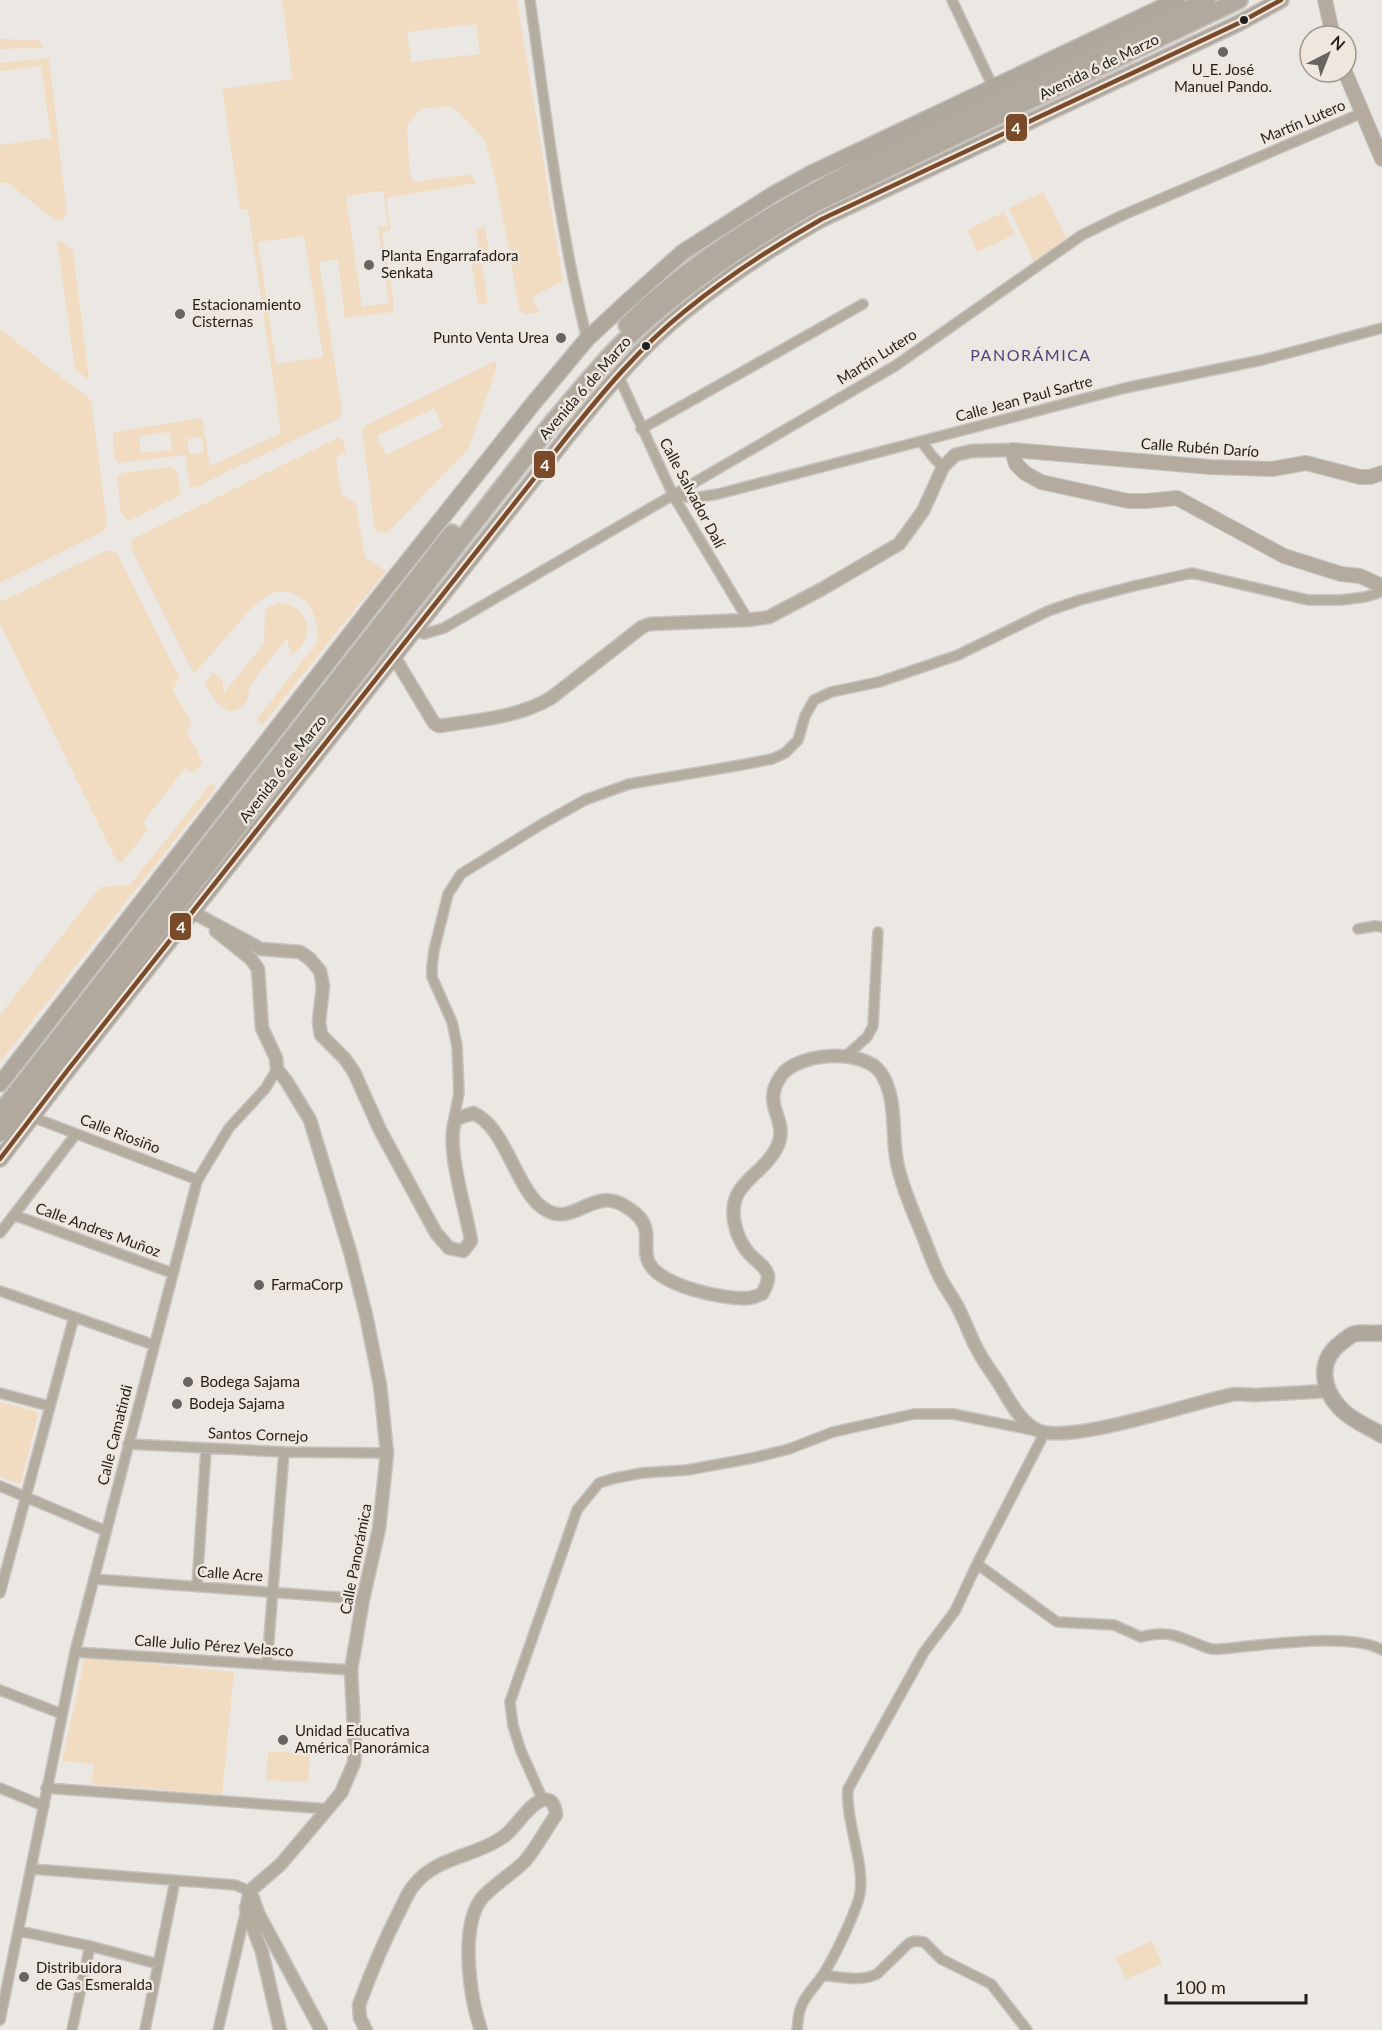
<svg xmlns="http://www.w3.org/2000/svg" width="1382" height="2030" font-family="Lato,sans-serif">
<rect width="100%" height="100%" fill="#ebe7e2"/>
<path fill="#f1dcc2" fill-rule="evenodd" d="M282 0H517L563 281 532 297 539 313 526 314 520 311 496 182 485 140 458 112 449 106 421 109 407 125 410 176 415 182 470 174 477 183 386 198 391 230 382 232 394 304 393 312 345 318 338 259 319 262 342 411 340 418 196 487H190L185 455 119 463 114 457 113 432 202 418 210 466 281 433 248 209H240L222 89 292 79ZM476 24 480 54 411 62 407 32ZM383 191 388 226 378 227 389 303 362 307 346 196ZM304 236 323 357 276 364 258 242ZM170 432 172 450 141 453 139 436ZM202 437 204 453 189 454 187 439Z
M0 39 38 40 43 48 0 49Z
M49 58 67 214 62 219 55 220 8 183H0V145L51 138 41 66 0 71V63Z
M1043 192 1066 238 1034 262 1009 208Z
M1004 212 1015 234 977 252 967 230Z
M485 227 490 259 481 260 488 303 478 305 470 252 479 250 476 229Z
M57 241 62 242 73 250 89 377 86 378 75 369Z
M0 329 91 400 107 524 104 531 0 583Z
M495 361 497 367 469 448 388 532 379 533 375 530 362 431 367 425ZM434 408 443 427 386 455 377 436Z
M337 438 343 440 346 452 336 458 341 494 356 504 365 558 386 571 262 725 256 720 316 644C323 619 304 584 273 593 265 596 259 601 253 606L194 674 131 548V540Z
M172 467 177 472 181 495 129 521 121 514 117 478 121 473Z
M105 551H112L117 553 179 677 173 690 192 725 186 731 202 760V764L195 772H189L185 768 143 822 148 830 122 862 116 860 0 624V602Z
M277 603C311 603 317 639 291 655L287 638 250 685 247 701 242 707 233 711 227 710 219 705 206 687V683L213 672 222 680 224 693 264 644 265 611 269 607Z
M212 782 216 788 0 1062V1015L100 887 130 885Z
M0 1402 36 1411 38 1415 21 1483 18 1484 0 1476Z
M85 1657 234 1672 222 1795 91 1784 94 1764 62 1761Z
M268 1751 310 1754 308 1782 266 1780Z
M1152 1941 1162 1964 1126 1979 1116 1957Z"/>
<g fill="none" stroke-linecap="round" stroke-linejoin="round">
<g stroke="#c6c3bf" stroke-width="12">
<path id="minor" d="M530 0C546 113 559 228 587 339
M952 0 993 87
M618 375 673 495 748 620
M641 429 863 304
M921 441 933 457 943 467
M673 495 694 498 718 494 1125 388 1262 360 1382 328
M412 631 424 634 444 628 895 366 1082 235 1123 215 1362 113
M1358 929 1375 926 1382 927
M847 1055 867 1037 873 1026 878 932
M32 1117 198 1180
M453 1123 459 1093 457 1046 452 1022 432 977V966L434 950 448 894 461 874 542 824 585 800 629 784 741 765 772 759 785 753 798 740 805 716 814 700 831 692 879 682 958 655 1048 611 1080 600 1134 586 1192 573 1308 600H1341L1365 597 1378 593 1382 587
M14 1215 172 1273
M0 1233 76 1134
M0 1291 154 1345
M0 1393 49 1406
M128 1444 284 1452 387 1453
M0 1486 106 1531
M977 1564 1057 1622 1114 1625 1141 1637C1163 1631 1174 1634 1195 1643 1200 1645 1206 1648 1212 1649 1224 1650 1237 1647 1249 1646 1281 1643 1356 1634 1382 1650
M94 1579 363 1599
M197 1586 206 1448
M0 1593 74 1317
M75 1652 351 1670
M267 1664 284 1452
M0 1690 62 1714
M0 1788 44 1806
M46 1788 329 1809
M543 1800 521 1751 513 1726 510 1702 577 1510 599 1483 615 1478 642 1473 687 1470 753 1458 789 1449 833 1432 914 1414H953L1037 1431
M32 1869 235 1885 250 1891
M19 1931 90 1946 158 1964
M823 1975C839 1977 862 1982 877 1974L909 1943 915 1941 924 1942 941 1959 991 1984 1027 2030
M0 2020 75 1652 197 1181 229 1128 265 1089 277 1069
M72 2030 90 1946
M145 2030 175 1881
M218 2030 246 1910
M797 2030C798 2023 798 2014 801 2007 805 1994 817 1985 824 1973 835 1956 853 1918 859 1898 867 1867 845 1822 848 1789L924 1652 955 1611 977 1564 1045 1432"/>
</g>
<g stroke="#c6c3bf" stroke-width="15">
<path id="tertiary" d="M393 655 434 723 439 726C477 720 517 718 551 698L642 627 650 624 748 620 769 617 822 589 899 544 923 511 943 467 955 455 971 451 1012 450
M192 912 261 949 300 952 310 959 320 971 323 986 319 1022 321 1035 345 1059 354 1072 380 1130 436 1233 449 1248 463 1251 471 1241C467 1212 444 1144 456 1119L473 1113C503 1125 514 1180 538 1204 563 1227 579 1205 601 1201 612 1198 623 1204 631 1210 657 1228 640 1246 649 1263 661 1286 724 1300 749 1298 753 1298 758 1295 762 1294 777 1269 761 1268 747 1251 741 1243 737 1235 735 1225 725 1182 764 1177 778 1145 789 1118 760 1106 781 1076 796 1053 863 1047 881 1073 898 1099 891 1134 897 1163 902 1187 912 1209 921 1231 928 1248 933 1265 942 1281 948 1292 956 1302 961 1314 967 1326 971 1338 977 1349 983 1361 991 1371 998 1382 1009 1399 1018 1420 1037 1430 1068 1446 1196 1401 1235 1394L1256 1395 1327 1391
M216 931 251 959 258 969 262 1028 276 1058 277 1069 287 1082 310 1120 351 1255 366 1315 380 1385 387 1453 379 1529 363 1599 351 1670 355 1749 354 1763 341 1793 281 1864 250 1891 246 1909 262 1952 280 2030
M251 1893 258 1913 321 2030
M366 2030 360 2018 359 2005C371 1972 385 1939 401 1908 405 1900 409 1890 415 1884 438 1856 475 1857 503 1837 515 1829 530 1802 543 1800 553 1798 555 1807 556 1815 546 1829 537 1847 525 1861 514 1873 484 1891 478 1904 461 1934 470 1999 481 2030"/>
</g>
<g stroke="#c6c3bf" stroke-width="16">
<path id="secondary" d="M1325 0 1333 36
M1345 72 1382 159
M1382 473 1370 477H1360L1306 463 1272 469 1210 467 1012 450 1016 464 1025 473 1041 482 1128 501H1147L1177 498 1284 556 1341 574 1360 576 1382 586"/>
</g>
<g stroke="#c6c3bf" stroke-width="18">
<path id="primary" d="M0 1084 376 601 532 405 587 339 629 300 683 252 772 195 810 174 1177 0
M0 1159 67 1071 566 438C602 393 640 347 685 311 728 276 774 246 822 219L1239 23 1281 0
M1382 1333C1374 1334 1362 1332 1354 1334 1350 1335 1345 1340 1342 1342 1316 1361 1322 1390 1342 1410 1353 1421 1369 1427 1382 1435"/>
</g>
<g stroke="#c6c3bf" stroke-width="20">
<path id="trunk" d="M627 325C719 234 833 180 949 124 1035 83 1121 41 1207 0
M0 1113 452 533
M0 1133 552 423C575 396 597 368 622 343 679 288 744 244 812 205L1239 0"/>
</g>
<use href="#minor" stroke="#b5aca0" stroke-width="9"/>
<use href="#tertiary" stroke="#b5aca0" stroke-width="12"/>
<use href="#secondary" stroke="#b4ab9e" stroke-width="14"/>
<use href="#primary" stroke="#afa69c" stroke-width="15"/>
<use href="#trunk" stroke="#b2a99e" stroke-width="16"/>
<g stroke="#efe7de" stroke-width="9">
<path id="bus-1" d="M0 1159 67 1071 566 438C602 393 640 347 685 311 728 276 774 246 822 219L1239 23 1281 0"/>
</g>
<use href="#bus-1" stroke="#7a4b2a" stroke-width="4.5"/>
</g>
<g fill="#211e1b" stroke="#efe7de" stroke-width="2">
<circle cx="1244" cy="20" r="5"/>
<circle cx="646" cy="346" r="5"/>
</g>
<g fill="#686461" stroke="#efe7de" stroke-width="2">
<circle cx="1223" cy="52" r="6"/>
<circle cx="369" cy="265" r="6"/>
<circle cx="180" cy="314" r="6"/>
<circle cx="561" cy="338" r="6"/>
<circle cx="259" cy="1285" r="6"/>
<circle cx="188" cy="1382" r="6"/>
<circle cx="177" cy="1404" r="6"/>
<circle cx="283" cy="1740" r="6"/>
<circle cx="24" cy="1977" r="6"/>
</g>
<g text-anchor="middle" stroke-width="5" stroke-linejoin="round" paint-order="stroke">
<g font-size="15" fill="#211e1b" stroke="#efe7de">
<text transform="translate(1099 67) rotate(-26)" y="5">Avenida 6 de Marzo</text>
<text transform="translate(1303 122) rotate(-23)" y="5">Martín Lutero</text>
<text transform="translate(877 357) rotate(-32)" y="5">Martín Lutero</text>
<text transform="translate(585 388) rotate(-49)" y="5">Avenida 6 de Marzo</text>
<text transform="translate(1024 399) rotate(-15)" y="5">Calle Jean Paul Sartre</text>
<text transform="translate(1200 448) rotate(4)" y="5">Calle Rubén Darío</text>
<text transform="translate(692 493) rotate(62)" y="5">Calle Salvador Dalí</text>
<text transform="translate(283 769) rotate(-52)" y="5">Avenida 6 de Marzo</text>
<text transform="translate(120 1134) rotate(21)" y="5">Calle Riosiño</text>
<text transform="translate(98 1230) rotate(20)" y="5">Calle Andres Muñoz</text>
<text transform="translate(115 1435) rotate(-76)" y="5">Calle Camatindi</text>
<text transform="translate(258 1435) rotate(2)" y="5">Santos Cornejo</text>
<text transform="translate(356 1559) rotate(-79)" y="5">Calle Panorámica</text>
<text transform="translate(230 1574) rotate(4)" y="5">Calle Acre</text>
<text transform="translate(214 1646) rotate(4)" y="5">Calle Julio Pérez Velasco</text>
</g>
<g font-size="15" fill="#211e1b" stroke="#efe7de" text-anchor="start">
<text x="1223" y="75" text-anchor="middle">U_E. José<tspan x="1223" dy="17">Manuel Pando.</tspan></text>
<text x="381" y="261">Planta Engarrafadora<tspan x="381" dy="17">Senkata</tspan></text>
<text x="192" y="310">Estacionamiento<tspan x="192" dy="17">Cisternas</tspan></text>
<text x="549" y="343" text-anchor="end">Punto Venta Urea</text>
<text x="271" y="1290">FarmaCorp</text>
<text x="200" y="1387">Bodega Sajama</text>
<text x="189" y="1409">Bodeja Sajama</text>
<text x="295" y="1736">Unidad Educativa<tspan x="295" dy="17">América Panorámica</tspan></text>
<text x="36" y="1973">Distribuidora<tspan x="36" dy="17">de Gas Esmeralda</tspan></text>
</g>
<g font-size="16" letter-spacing="1.5" fill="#474482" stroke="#efe7de">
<text x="1031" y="361">PANORÁMICA</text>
</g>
</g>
<g stroke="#efe7de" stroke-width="2">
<rect x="1005" y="113" width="23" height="29" rx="6" fill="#7a4b2a"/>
<rect x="533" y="450" width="23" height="29" rx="6" fill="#7a4b2a"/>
<rect x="169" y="912" width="23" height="29" rx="6" fill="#7a4b2a"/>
</g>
<g font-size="16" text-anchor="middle" font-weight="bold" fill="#fff">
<text x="1016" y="134">4</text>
<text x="545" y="471">4</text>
<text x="181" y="933">4</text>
</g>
<g transform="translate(1328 54) rotate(42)"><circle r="28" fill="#efe7de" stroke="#9d9790" stroke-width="1.5"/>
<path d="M0-4.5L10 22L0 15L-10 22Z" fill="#686461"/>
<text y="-9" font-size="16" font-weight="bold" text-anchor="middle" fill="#211e1b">N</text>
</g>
<path d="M1166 1994v9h140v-9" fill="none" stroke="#211e1b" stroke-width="3"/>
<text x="1175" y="1994" font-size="18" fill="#211e1b" stroke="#efe7de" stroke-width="4.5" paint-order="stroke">100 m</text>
</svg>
